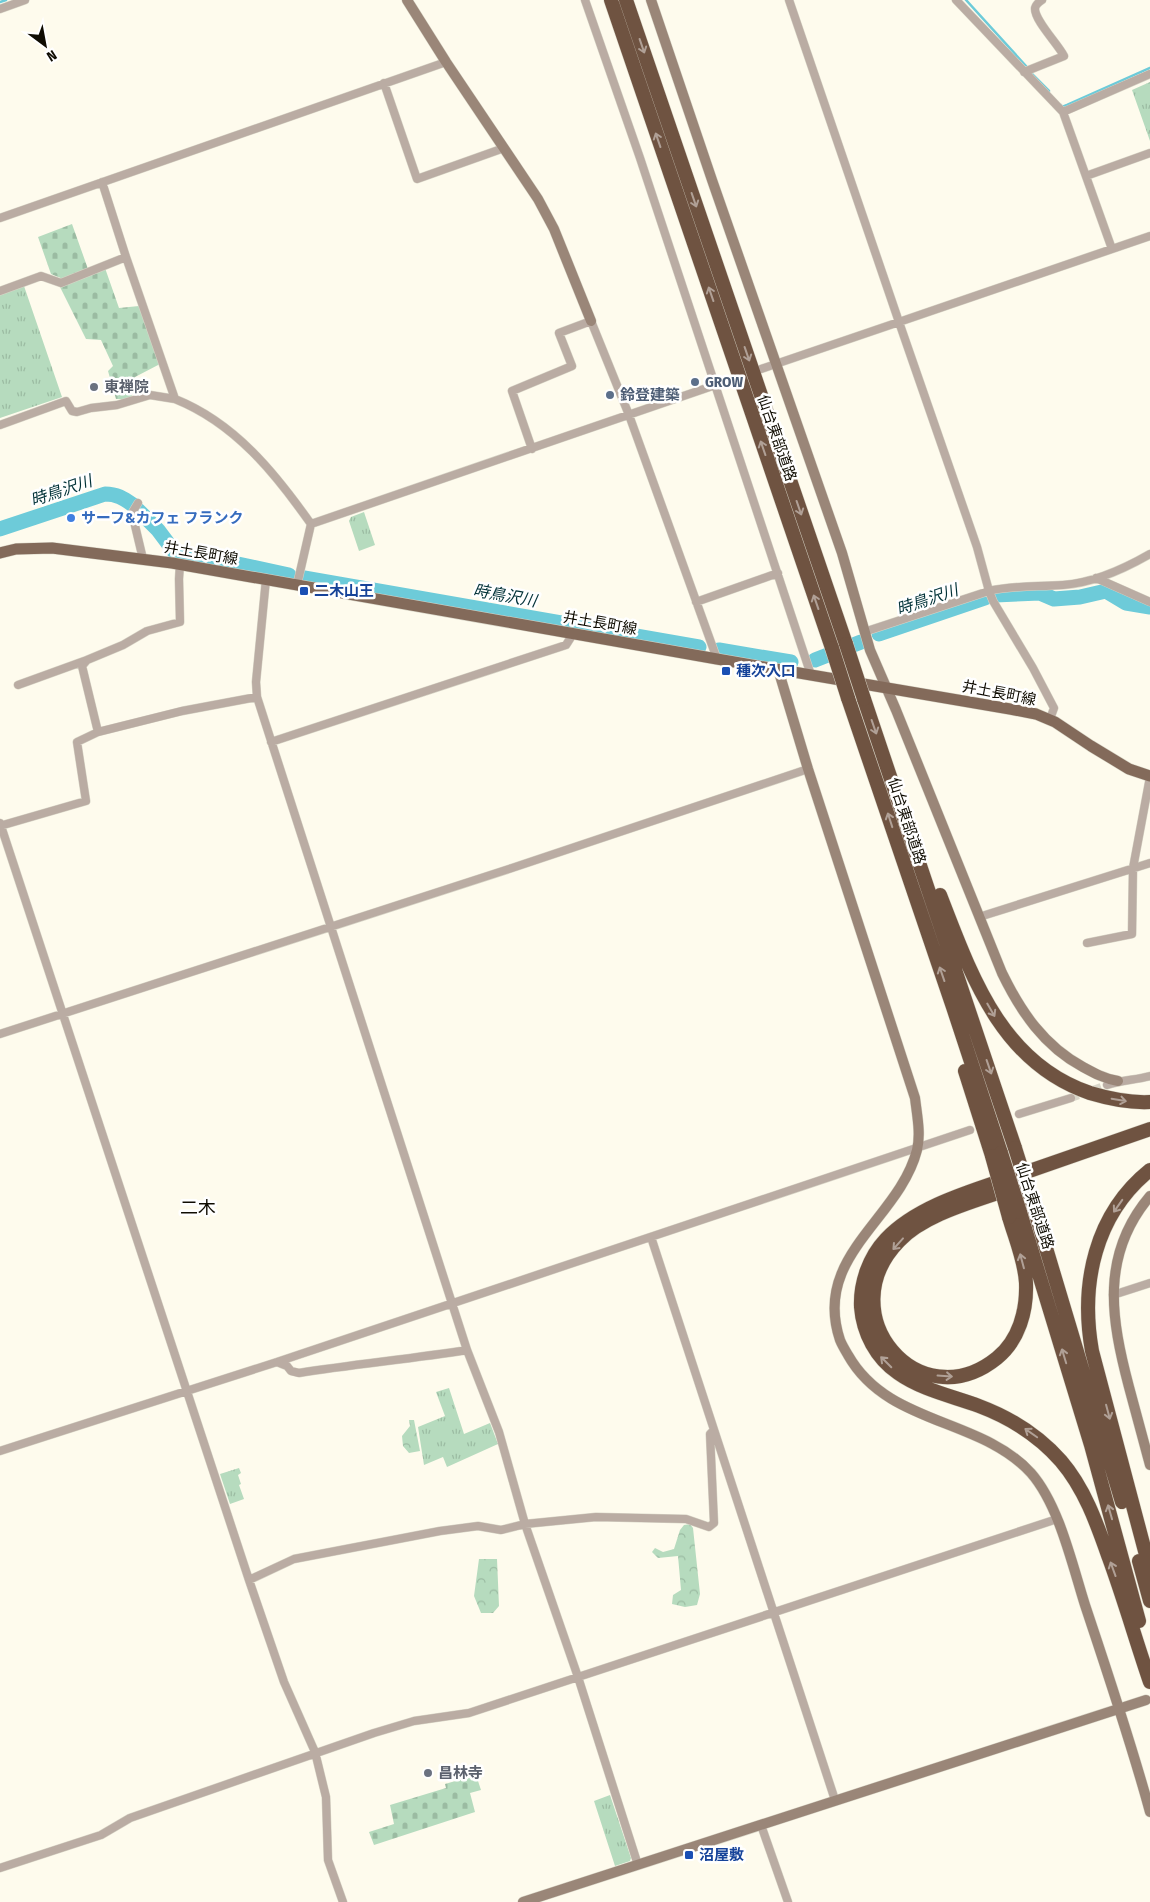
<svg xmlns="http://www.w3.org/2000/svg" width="1150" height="1902" font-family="'Fira Sans Condensed','Noto Sans JP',sans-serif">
<defs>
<pattern id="grass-tufts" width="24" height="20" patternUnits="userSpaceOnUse" patternTransform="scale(1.25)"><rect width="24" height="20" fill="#b6dbbe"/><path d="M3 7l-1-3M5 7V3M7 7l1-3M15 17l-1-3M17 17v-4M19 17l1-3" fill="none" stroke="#9bbba2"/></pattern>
<pattern id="forest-crowns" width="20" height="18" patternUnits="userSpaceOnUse" patternTransform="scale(1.25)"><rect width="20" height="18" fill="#b6dbbe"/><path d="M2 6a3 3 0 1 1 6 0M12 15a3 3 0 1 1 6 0" fill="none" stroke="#9bbba2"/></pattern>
<pattern id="cemetery-stones" width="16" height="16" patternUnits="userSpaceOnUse" patternTransform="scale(1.25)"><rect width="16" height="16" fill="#b6dbbe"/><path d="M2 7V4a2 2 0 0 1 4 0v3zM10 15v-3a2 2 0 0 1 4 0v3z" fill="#9bbba2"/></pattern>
</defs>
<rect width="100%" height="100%" fill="#fefbed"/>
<path fill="url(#grass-tufts)" d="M1150 82V141L1132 90Z
M24 286 62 397 0 418V295Z
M364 512 375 545 359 551 349 521 351 517Z
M449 1388 464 1434 490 1423 498 1444 447 1467 443 1457 424 1465 418 1427 445 1416 436 1392Z
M239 1468 241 1473 238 1475 241 1484 239 1485 244 1499 230 1504 220 1474Z
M610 1795 631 1858 630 1861 615 1866 594 1801Z"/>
<path fill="url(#forest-crowns)" d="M409 1420H414L420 1451 409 1453 403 1446 402 1436 410 1426Z
M690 1524 693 1528 700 1594 697 1605 685 1607 672 1604 673 1595 681 1590 678 1556 658 1558 652 1552 655 1548 663 1552 674 1549 680 1530 684 1525Z
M479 1559H497L499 1606 493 1613H481L474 1596Z"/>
<path fill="url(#cemetery-stones)" d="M72 224 88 269 63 279 51 274 38 237Z
M105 268 119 308 139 306 160 364 135 377 131 399H116L108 371 113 366 101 340 86 339 60 287Z
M476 1775 481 1790 470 1793 475 1812 374 1845 369 1832 394 1824 390 1805 446 1788 445 1784Z"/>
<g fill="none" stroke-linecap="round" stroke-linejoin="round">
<path stroke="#6dcbd9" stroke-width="2.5" d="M966 0 1026 66
M0 2 6 0
M1031 73 1049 91
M1061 105 1062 107 1067 105 1150 68"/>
<path stroke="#6dcbd9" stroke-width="15" d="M138 510 158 530 176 554
M0 529 105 494C117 494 123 498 133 505
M185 555 212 560
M224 561 289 575
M304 578 699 647
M995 595 1040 593 1054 599 1080 597 1106 591 1126 603 1150 607
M879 634 985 598
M719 650 791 662
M815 660 861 642"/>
<path stroke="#dad7ca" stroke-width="8" stroke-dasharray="8 4" stroke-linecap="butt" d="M1071 1098 1107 1085"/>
<g stroke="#d8d5c7" stroke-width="9">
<path id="street" d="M585 0 640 158 811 675
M789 0 899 322 1150 236
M956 0 1063 112 1112 249
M0 9 25 0
M1024 72 1064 56C1058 44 1035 21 1035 9 1035 5 1039 2 1042 0
M384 83 417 179 504 148
M1063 112 1150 74
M1086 176 1150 153
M0 218 446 62
M0 291 41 276 61 283 126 257 102 182
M761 369 899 322 977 547 989 591 864 632
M175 399C235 423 275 473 311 524
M0 425 66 401 72 411 77 412 91 408 117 405 150 395 175 399 126 257
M532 449 512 391 572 366 559 333 591 321 629 415 717 659
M138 503 132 513 143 559
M1096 578 1150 602
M266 579 256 682 257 697 467 1350 499 1432 525 1524 578 1677 638 1865
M297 585 311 524 730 380
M696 602 778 573
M18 685 87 660
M1050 719 1054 708 1033 668 993 601 989 591C1014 585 1038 587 1063 585 1093 583 1124 569 1150 554
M98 732 82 666 87 660 123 645 147 631 180 622 179 579 180 564
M271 742 566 645 573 634
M0 823 249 1580 284 1682 315 1752 326 1797 328 1860 343 1902
M0 826 86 801 77 742 98 732 182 711 257 697
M979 917 1150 863
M1087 943 1132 934 1133 868 1150 777
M0 1034 512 868 808 769
M1107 1085C1121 1080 1135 1080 1150 1076
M1019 1114 1071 1098
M651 1237 835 1800
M1113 1295 1150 1283
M277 1362 970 1130
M0 1451 277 1362 287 1366 291 1371 299 1373C355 1364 411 1359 467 1350
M249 1580 294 1559 440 1531 478 1526 501 1530 525 1524 596 1517 686 1519 709 1527 714 1523 710 1434 714 1430
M761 1825 788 1902
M0 1868 101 1835 130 1818 374 1733 414 1721 469 1713 1057 1519"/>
</g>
<g stroke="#d8d5c7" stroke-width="11">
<path id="secondary" d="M407 0 446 62 538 199 554 229 591 321
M651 0 712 180 842 553 870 650 896 710 1002 973C1021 1012 1044 1046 1083 1067 1094 1073 1105 1079 1118 1081
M778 669 808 769 915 1098C917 1115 921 1134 917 1150 899 1220 812 1256 840 1340 842 1345 845 1350 848 1355 888 1426 980 1417 1031 1473 1059 1505 1072 1564 1085 1605 1108 1674 1131 1742 1150 1812
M1150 1196C1100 1255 1111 1319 1129 1387 1136 1413 1143 1439 1150 1465
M523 1902 1146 1700"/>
</g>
<g stroke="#d8d5c7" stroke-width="12">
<path id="primary" d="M0 553 16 549 52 548 172 563 717 659 1010 709 1036 714 1055 722 1091 746 1129 769 1150 776"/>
</g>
<g stroke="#d8d5c7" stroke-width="15">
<path id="highway" d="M611 0 832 648
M626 0 846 644
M848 698 953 1007 1001 1153
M864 699 1015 1148
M940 895C971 975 1001 1063 1090 1093 1110 1099 1130 1103 1150 1102
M965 1071 992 1156
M1150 1129C1106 1144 1062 1160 1018 1175 975 1190 918 1205 886 1239 869 1257 860 1283 861 1307 863 1333 876 1358 898 1373 922 1390 952 1396 979 1406 1011 1418 1038 1435 1061 1461 1085 1489 1097 1524 1109 1558 1124 1599 1136 1641 1150 1682
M1150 1170C1095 1214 1080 1284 1092 1351L1150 1570
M1034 1208 1122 1502
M1020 1212 1091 1445 1139 1621
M1009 1217C1015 1238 1025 1261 1026 1283 1027 1311 1019 1340 997 1358 919 1421 828 1314 899 1241 926 1213 977 1201 1012 1188
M1139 1561 1150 1601"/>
</g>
<use href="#street" stroke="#baaca3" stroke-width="8"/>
<use href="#secondary" stroke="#9a8678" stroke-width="10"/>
<use href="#primary" stroke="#836a5a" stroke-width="11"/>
<use href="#highway" stroke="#6f5341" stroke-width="14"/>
<g stroke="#d8d5c7" stroke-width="15" stroke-linecap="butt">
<path id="highway-bridge" d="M846 644 864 699
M832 648 848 698
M1015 1148 1034 1208
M1001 1153 1020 1212
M992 1156 1009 1217"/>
</g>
<use href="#highway-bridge" stroke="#6f5341" stroke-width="14"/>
</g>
<defs><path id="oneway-shaft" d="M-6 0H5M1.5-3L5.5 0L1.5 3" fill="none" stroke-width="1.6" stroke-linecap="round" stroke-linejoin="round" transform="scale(1.25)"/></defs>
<g stroke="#b0a096">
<use href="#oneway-shaft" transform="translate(642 46) rotate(71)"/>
<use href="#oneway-shaft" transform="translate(658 140) rotate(-109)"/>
<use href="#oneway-shaft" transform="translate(694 200) rotate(71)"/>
<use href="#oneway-shaft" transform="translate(711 294) rotate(-109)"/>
<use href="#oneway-shaft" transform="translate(747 354) rotate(71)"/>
<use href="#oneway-shaft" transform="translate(763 448) rotate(-109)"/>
<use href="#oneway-shaft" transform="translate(799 508) rotate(71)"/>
<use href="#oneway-shaft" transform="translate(816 602) rotate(-109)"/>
<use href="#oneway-shaft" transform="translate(874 727) rotate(71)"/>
<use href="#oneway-shaft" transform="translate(890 820) rotate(-108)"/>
<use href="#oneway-shaft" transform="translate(942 974) rotate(-109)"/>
<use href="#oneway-shaft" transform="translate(991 1010) rotate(60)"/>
<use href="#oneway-shaft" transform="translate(989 1067) rotate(71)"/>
<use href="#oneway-shaft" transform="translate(1119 1100) rotate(10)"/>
<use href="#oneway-shaft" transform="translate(1118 1206) rotate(125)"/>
<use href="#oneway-shaft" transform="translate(898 1244) rotate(132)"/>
<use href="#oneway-shaft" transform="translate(1022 1261) rotate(-105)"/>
<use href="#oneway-shaft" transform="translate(1064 1356) rotate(-107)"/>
<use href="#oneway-shaft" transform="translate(886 1362) rotate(-135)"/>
<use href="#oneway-shaft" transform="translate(945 1376) rotate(4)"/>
<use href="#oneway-shaft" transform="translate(1108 1412) rotate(75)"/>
<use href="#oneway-shaft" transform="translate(1031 1433) rotate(-145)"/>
<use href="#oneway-shaft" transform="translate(1110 1512) rotate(-106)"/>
<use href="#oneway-shaft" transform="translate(1113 1569) rotate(-110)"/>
</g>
<g fill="#5c6f8a" stroke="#fff" stroke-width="2">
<circle cx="695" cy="382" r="5"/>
<circle cx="610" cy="395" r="5"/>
</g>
<g fill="#6b7280" stroke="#fff" stroke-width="2">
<circle cx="94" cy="387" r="5"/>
<circle cx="428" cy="1773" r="5"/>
</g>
<circle fill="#3f7fe0" stroke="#fff" stroke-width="2" cx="71" cy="518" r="5"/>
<g fill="#1a4fb4" stroke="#fff" stroke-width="2">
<rect x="299" y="586" width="10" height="10" rx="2.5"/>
<rect x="721" y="666" width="10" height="10" rx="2.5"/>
<rect x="684" y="1850" width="10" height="10" rx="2.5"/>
</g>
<g text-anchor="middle" stroke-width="5" stroke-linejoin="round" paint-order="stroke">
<g font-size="15" font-weight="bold" fill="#4e5e75" stroke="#fff" text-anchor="start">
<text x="705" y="387">GROW</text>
<text x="620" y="400">鈴登建築</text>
</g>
<g font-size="15" font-weight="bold" fill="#5b616d" stroke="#fff" text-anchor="start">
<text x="104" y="392">東禅院</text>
<text x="438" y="1778">昌林寺</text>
</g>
<g font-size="15" fill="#0f0c02" stroke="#fff">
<text transform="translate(777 438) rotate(71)" y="5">仙台東部道路</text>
<text transform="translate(201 553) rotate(10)" y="5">井土長町線</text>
<text transform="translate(600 623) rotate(10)" y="5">井土長町線</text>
<text transform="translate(999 693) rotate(11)" y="5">井土長町線</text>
<text transform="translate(907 821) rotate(72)" y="5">仙台東部道路</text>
<text transform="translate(1035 1206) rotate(72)" y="5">仙台東部道路</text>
</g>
<g font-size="15" font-weight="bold" fill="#366cbe" stroke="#fff" text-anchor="start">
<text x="81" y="523">サーフ&amp;カフェ フランク</text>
</g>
<g font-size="15" font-weight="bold" fill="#164399" stroke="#fff" text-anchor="start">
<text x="314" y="596">二木山王</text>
<text x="736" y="676">種次入口</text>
<text x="699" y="1860">沼屋敷</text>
</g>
<g font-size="16" font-style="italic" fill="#013137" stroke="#fff">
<text transform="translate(61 490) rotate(-19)" y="6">時鳥沢川</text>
<text transform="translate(505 595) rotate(10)" y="6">時鳥沢川</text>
<text transform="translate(927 599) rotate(-19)" y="6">時鳥沢川</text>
</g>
<g font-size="18" fill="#0f0c02" stroke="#fff">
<text x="198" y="1214">二木</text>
</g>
</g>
<g transform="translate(45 45) rotate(148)" stroke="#ffffff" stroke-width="4" paint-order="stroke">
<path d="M0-4L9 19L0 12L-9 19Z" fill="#0f0c02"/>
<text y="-8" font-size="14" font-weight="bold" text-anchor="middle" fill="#0f0c02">N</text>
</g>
</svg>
